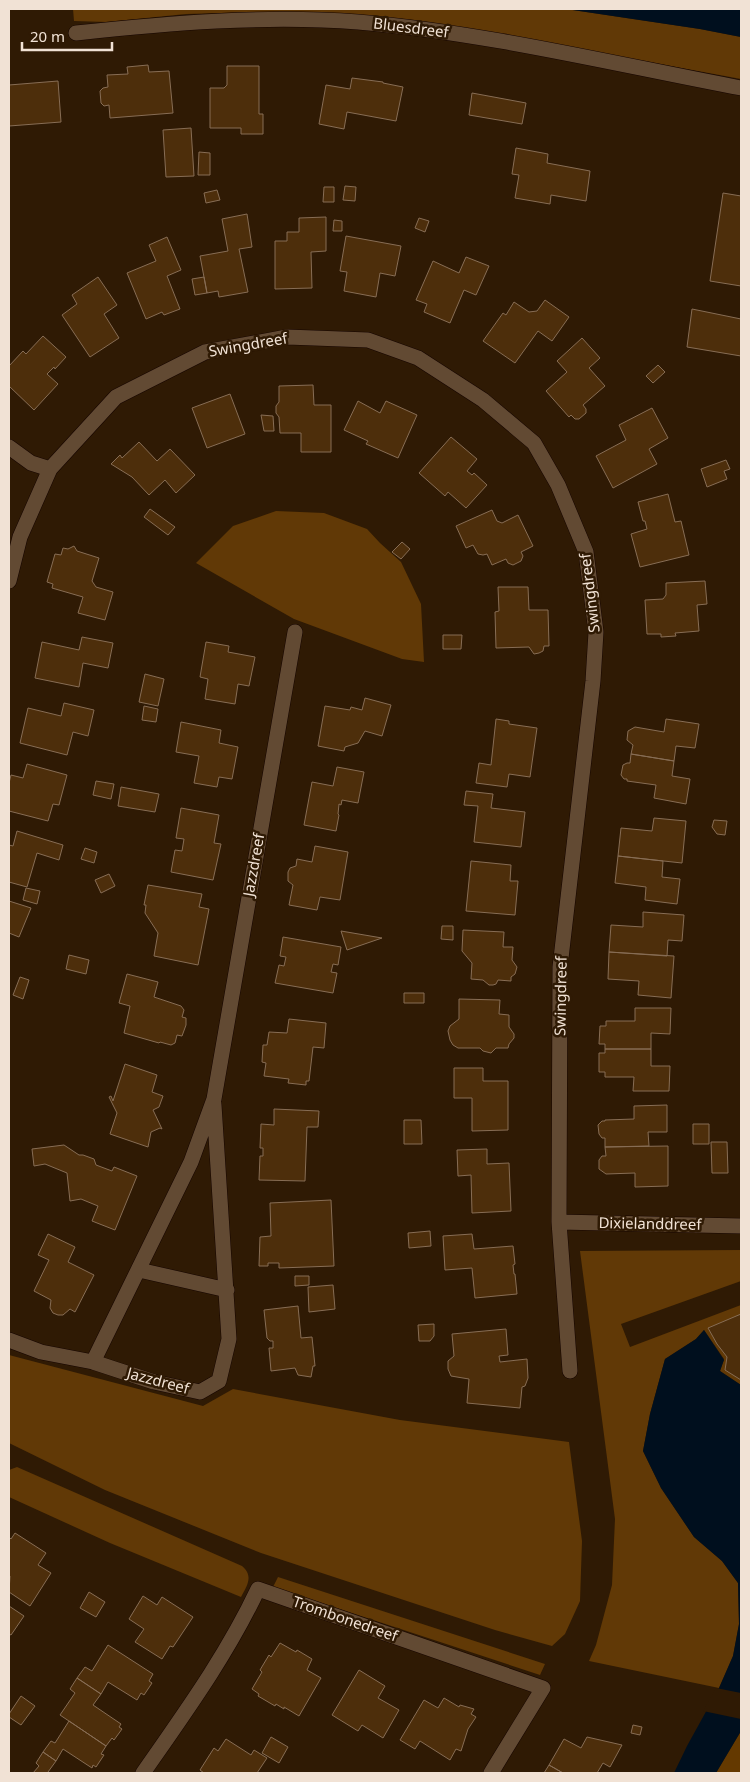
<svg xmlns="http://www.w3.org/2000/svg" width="750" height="1782" font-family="'Noto Sans',sans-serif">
<rect width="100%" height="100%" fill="#2f1a04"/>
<path fill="#613906" d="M73 9H566L700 29 741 37V79L472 29 414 20 351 14 259 12 186 14 106 22 74 21Z
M276 511 324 513 367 529 380 543 401 562 421 604 424 662 402 659 294 619 196 563 233 526Z
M741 1250V1281L621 1324 630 1347 741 1305V1385L720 1371 724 1359 704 1330 696 1339 665 1359 650 1414 643 1451 661 1488 694 1537 722 1561 738 1583 739 1624 733 1656 719 1688 589 1661 596 1645 612 1585 615 1519 580 1251Z
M9 1355 203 1406 233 1389 400 1420 569 1442 582 1541 580 1601 565 1634 552 1646 495 1630 261 1553 105 1490 9 1443Z
M17 1467 242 1566C254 1576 247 1586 241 1597L110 1543 9 1497V1470Z
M278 1577 545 1664 540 1675 273 1587Z"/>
<path fill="#643900" d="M741 1731V1773H716Z"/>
<path fill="#000f1e" d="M566 9H741V37L700 29Z
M704 1330 724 1360 720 1371 741 1385V1731L716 1773H674L687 1746 719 1688 733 1656 739 1624 738 1583 722 1561 694 1537 661 1488 643 1451 650 1414 665 1359 696 1339Z"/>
<path fill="#2f1a04" d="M716 1688 741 1693V1719L703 1711Z"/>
<path fill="#4d2e0b" stroke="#876d55" d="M148 65 149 72 169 71 173 113 110 118 109 105 104 106 101 103 100 91 103 88 108 87 107 75 128 74 127 67Z
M227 66H259V114H263V134H241V128H210V88H224L227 85Z
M352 78 383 82V83L403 87 396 121 347 112 344 129 319 124 326 85 350 89Z
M58 81 61 122 9 126V85Z
M472 93 526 103 522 124 469 115Z
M191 128 194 176 166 177 163 130Z
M516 148 548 154 547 163 590 171 586 201 551 195 550 204 515 198 519 175 512 174Z
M199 152 210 153V175H198Z
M345 186 356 187 355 201 343 200Z
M324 187H334V202H323Z
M217 190 220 200 206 203 204 193Z
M723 193 741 196V286L710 281Z
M247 214 252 247 239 249 248 292 219 297 218 291 207 293 200 256 228 251 222 219Z
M326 217V251L311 252 312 288 275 289V241H287V232H299V218Z
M419 218 429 221 425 232 415 228Z
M334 220 342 221V231H333Z
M346 236 401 246 395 276 380 273 376 297 344 291 347 272 340 271Z
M167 237 181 270 167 276 180 309 164 315 162 312 146 319 127 273 156 261 149 245Z
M466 257 489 266 476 295 464 290 450 323 424 312 427 304 416 300 433 261 459 273Z
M98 277 117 305 104 314 119 338 90 357 62 315 77 304 72 295Z
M204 277 207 293 195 295 192 279Z
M545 300 569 317 552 341 538 331 515 363 483 341 503 313 506 315 514 302 529 312 537 311Z
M692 309 741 319V356L687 347Z
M43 336 66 357 55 369 54 367 47 374 58 384 34 410 9 386V366L23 351 26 354Z
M582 338 600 358 589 368 605 386 583 405 586 409V413L579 419H575L571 415 569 417 546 391 567 372 557 361Z
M658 365 665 372 653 383 646 376Z
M313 385 314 405H331V452H301V433H280L279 417 276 413V406L279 402V386Z
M230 394 245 434 207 448 192 408Z
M358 401 380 413 386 401 417 415 398 458 366 444 368 441 344 430Z
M652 408 668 438 649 449 657 464 613 488 596 456 626 440 619 425Z
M261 415 273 416 274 431H264Z
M451 437 477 459 467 471 472 475 474 473 487 485 466 508 448 492 445 496 419 473Z
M139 442 157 461 170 449 195 475 176 493 165 480 149 495 132 477 111 464 120 455 122 458Z
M726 460 730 469 724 471 727 479 707 487 701 469Z
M668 494 675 522 681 521 689 555 640 567 631 534 647 529 645 521H643L638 502Z
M150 509 175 527 168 535 144 517Z
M492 510 497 521 502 523 518 515 533 546 521 552 523 556 521 561 513 565 508 563 506 559 492 565 487 554 483 555 478 554 473 545 466 548 456 526Z
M402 542 410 549 401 559 392 552Z
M74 546 77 551 99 558 92 581 96 587 113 592 105 620 78 613 83 597 52 588 53 584 47 582 55 554 61 555 63 548 68 549Z
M705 581 707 604 697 605 699 631 675 633 676 636 661 637V634H647L645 600 663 599 666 595V583Z
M498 587H528L529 610H548L549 646H544L543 651 539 653 534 654 529 647 496 648 495 612 499 611Z
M443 635H462L461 649H443Z
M82 637 113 643 108 668 83 663 79 687 35 678 42 642 79 650Z
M206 642 229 646 228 652 255 657 249 686 238 684 235 704 205 699 208 679 200 677Z
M145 674 164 679 158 706 139 702Z
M365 698 391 705 382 736 365 731 358 743 345 747 344 751 318 746 325 706 350 710 351 707 362 710Z
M64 703 94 710 88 736 73 732 67 755 20 743 28 708 61 716Z
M144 706 158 709 156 722 142 720Z
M496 719 509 721V724L537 728 530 777 509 774 507 787 476 783 479 763 491 765Z
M666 719 699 724 695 748 676 746 674 761 631 754 633 745 627 740 628 731 635 727 664 732Z
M181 722 221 730 219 743 238 747 232 779 219 777 217 787 194 783 199 756 176 752Z
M631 754 674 761 672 776 690 779 686 804 654 798 656 785 627 781V779H624L621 775 623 765 627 763H630Z
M27 764 67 775 59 805 53 804 48 821 9 811V783L11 775 23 778Z
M337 767 364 772 358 803 342 800 341 805 339 804 338 814 339 815 336 831 304 825 312 782 333 786Z
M96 781 114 784 111 799 93 795Z
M121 787 159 794 155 812 118 806Z
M466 791 493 794 491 808 525 812 521 847 474 842 478 806 464 805Z
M181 808 219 815 214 843 221 844 213 880 171 872 175 850 182 851 184 839 176 838Z
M654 818 686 821 682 863 618 856 621 828 652 831Z
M714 820 727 821 725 835 717 834 712 827Z
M17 831 63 845 59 860 37 853 27 887 9 882V845L13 846Z
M315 846 348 852 340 900 320 897 317 910 289 905 293 885 288 881V872L290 868 296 866 297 859 312 862Z
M85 848 97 852 94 863 81 859Z
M618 856 663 861 662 877 680 879 677 904 645 900 646 887 615 883Z
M471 861 511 865 510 881H518L515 915 466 911Z
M109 874 115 886 101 893 95 880Z
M148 885 202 894 199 907 209 909 198 965 154 956 158 933 145 913 146 905H144Z
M26 888 40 891 37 904 23 900Z
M9 901 31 908 19 937 9 933Z
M643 912 684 915 682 941 668 940 667 956 609 952 611 925 643 927Z
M442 926H453V940L441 939Z
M463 930 504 932 503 947H513L512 960 517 967 515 974 511 977V981L498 980 496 984 493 985H489L483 980 471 979 472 963 462 951Z
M341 931 382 938 347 950Z
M283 937 341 947 338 965 333 964 331 972 337 973 333 993 275 983 279 965 284 966 286 957 280 956Z
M609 952 674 956 671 998 638 995 639 981 608 979Z
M69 955 89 960 86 974 66 969Z
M127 974 158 982 154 997 181 1006 184 1010 182 1017 186 1018V1025L182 1036 177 1035 175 1043 171 1045 160 1042 159 1043 124 1033 130 1006 119 1003Z
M20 977 29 980 23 999 13 995Z
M404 993H424V1003H404Z
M459 999 500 1000 499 1014 509 1015V1027L514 1034V1038L509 1044 508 1048H496L491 1053 483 1051 480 1048H458L453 1045 450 1040 448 1031 450 1026 459 1019Z
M635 1008H671L670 1034 651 1033V1049H605V1044H599L600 1026H606V1021H635Z
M289 1019 326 1023 324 1048 313 1047 309 1081H306V1085L288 1083 289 1079 264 1076 266 1063 262 1062 263 1045H267L269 1032 287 1033Z
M605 1049H651V1066H670L669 1091H633L634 1077H605V1072H599V1053H605Z
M125 1064 157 1075 152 1092 163 1096 159 1107 153 1110 162 1129 160 1128 151 1132 148 1147 110 1134 117 1113 109 1097 111 1096 113 1101Z
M454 1068H483V1081H508V1130L472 1131V1098H454Z
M667 1105V1132H648L649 1146 605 1147V1138H602L599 1134 598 1125 602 1121H605V1120L634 1119V1106Z
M274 1109 319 1111 318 1127H307L305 1181 259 1180 260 1156H263V1148H260L261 1124 274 1125Z
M404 1120H421L422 1144H404Z
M693 1124H709V1144H693Z
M711 1142H727L728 1173H712Z
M64 1145 79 1155H83L94 1159 96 1165 112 1171 114 1167 137 1176 115 1230 92 1221 98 1206 81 1199 70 1201 67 1173 45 1164 34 1166 32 1149Z
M668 1146V1186L635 1187V1173L606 1174 599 1169V1160L602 1156H606L605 1147Z
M487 1149V1164L509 1163 511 1211 472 1213 471 1175 458 1176 457 1150Z
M331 1200 334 1266 279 1268V1263H268V1266H259L260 1237 271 1236 270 1203Z
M430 1231 431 1246 409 1248 408 1233Z
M48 1234 75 1247 68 1262 94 1275 75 1312 70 1309 63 1315H58L53 1313 50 1308 51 1300 34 1291 49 1260 38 1255Z
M472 1234 474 1249 513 1246 515 1264 513 1265 514 1274H515L517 1294 475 1298 472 1268 445 1270 443 1236Z
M295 1276H309V1285L295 1286Z
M333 1285 335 1309 309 1312 308 1287Z
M298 1306 301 1338 312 1337 315 1366H313L311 1377 298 1375 295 1368 271 1371 269 1348H273V1341H270L267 1338 264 1310Z
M741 1314V1380L725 1370 727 1357 717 1344 708 1328Z
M434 1324V1336L430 1341H419L418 1325Z
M506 1329 508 1355 499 1356 500 1362 527 1359 528 1378 525 1386 522 1387 520 1408 467 1403 469 1379 451 1376 448 1369V1361L454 1356 452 1334Z
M15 1533 46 1553 38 1565 51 1573 30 1606 9 1592 10 1576 9 1575V1537L11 1539Z
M89 1592 105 1602 96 1617 80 1608Z
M143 1596 157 1605 162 1597 193 1617 173 1647 170 1646 162 1659 135 1642 144 1629 129 1619Z
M9 1606 24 1616 11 1635 9 1634Z
M280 1643 296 1652 297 1650 312 1659 307 1670 321 1678 299 1716 284 1707V1709L276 1704 275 1706 258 1696 259 1694 252 1689 262 1672 260 1670 269 1655 271 1657Z
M108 1645 153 1674 149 1681 152 1683 144 1695 141 1693 137 1700 108 1682 101 1694 77 1678 85 1667 92 1671Z
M359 1670 385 1686 378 1698 399 1710 383 1738 362 1725 358 1731 332 1715Z
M77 1678 101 1694 93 1705 121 1724 119 1727 122 1729 114 1740 112 1738 106 1746 60 1715 75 1693 70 1689Z
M21 1696 35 1706 21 1725 9 1717V1714Z
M444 1698 459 1707 460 1705 474 1709 471 1714 476 1717 468 1729 461 1751 456 1749 450 1760 420 1741 415 1749 400 1740 424 1700 438 1708Z
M69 1721 106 1746 101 1754 104 1755 96 1767 93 1765 92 1768 63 1749 56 1761 43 1752 51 1741 55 1743Z
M633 1725 642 1727 640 1735 631 1733Z
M271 1737 288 1747 279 1763 262 1753Z
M587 1737 622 1745 610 1767 603 1763 597 1773H563L549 1765 564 1739 581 1748Z
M226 1739 251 1755 254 1750 267 1758 257 1773H204L200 1770 214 1748 218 1751Z
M43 1752 56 1761 48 1772 50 1773H33L39 1766 36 1763Z
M549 1765 563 1773H544Z"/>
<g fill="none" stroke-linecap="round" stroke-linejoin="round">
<g stroke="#160500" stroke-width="16">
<path id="street" d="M76 33C169 23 264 15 358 22 487 33 614 64 741 88
M9 447 31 463 50 469
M9 581 20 537 50 469 116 397 205 352 287 337 368 340 418 358 483 400 534 443 558 485 586 552 596 632 593 681 560 967 559 1222 570 1371
M559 1222 741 1226
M139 1270 227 1290
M9 1340 41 1352 93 1362 154 1382 200 1392 219 1381 229 1339 214 1105
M93 1362 191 1162 214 1099 295 632
M143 1773C184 1714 227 1655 258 1589L543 1688 491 1773"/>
</g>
<use href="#street" stroke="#624a33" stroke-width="15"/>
</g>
<g text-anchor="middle" stroke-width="5" stroke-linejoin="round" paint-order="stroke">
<g font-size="15" fill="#f1e2d5" stroke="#2f1a04">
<text transform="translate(411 28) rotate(7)" y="5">Bluesdreef</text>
<text transform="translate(248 345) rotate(-10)" y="5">Swingdreef</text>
<text transform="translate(590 593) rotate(-97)" y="5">Swingdreef</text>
<text transform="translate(254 865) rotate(-80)" y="5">Jazzdreef</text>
<text transform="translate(561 996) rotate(-89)" y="5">Swingdreef</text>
<text transform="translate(650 1224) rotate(1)" y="5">Dixielanddreef</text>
<text transform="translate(158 1381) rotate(15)" y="5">Jazzdreef</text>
<text transform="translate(345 1619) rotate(19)" y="5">Trombonedreef</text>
</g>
</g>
<rect width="750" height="1782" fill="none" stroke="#f1e2d5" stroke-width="20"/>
<path d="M22 42v8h90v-8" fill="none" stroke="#f1e2d5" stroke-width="2.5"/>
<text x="30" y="42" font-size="15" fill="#f1e2d5" stroke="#2f1a04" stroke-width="4" paint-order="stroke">20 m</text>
</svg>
